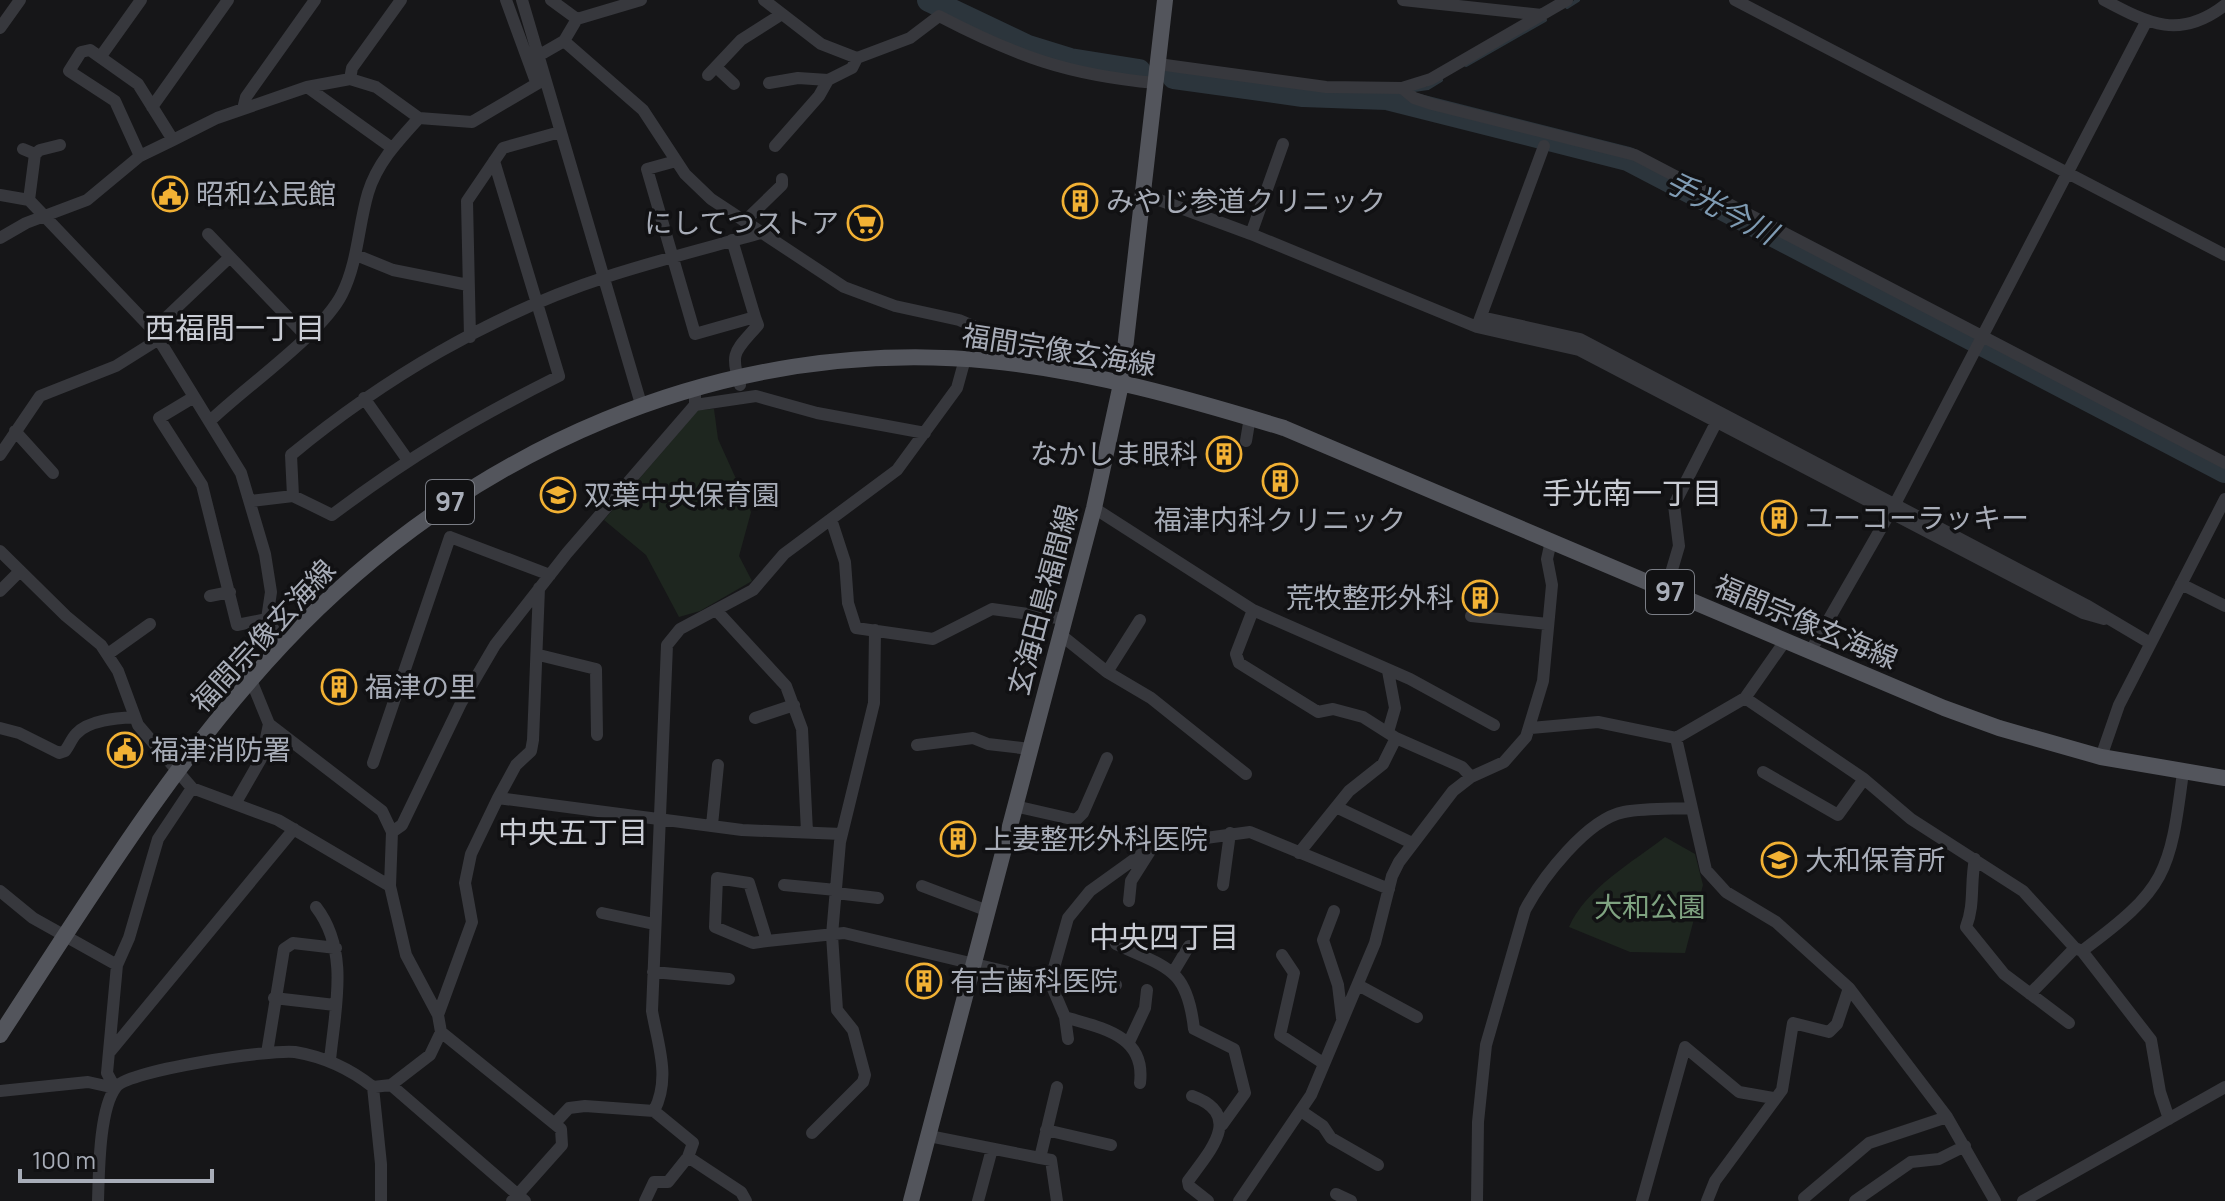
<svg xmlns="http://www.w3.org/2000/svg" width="2225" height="1201" font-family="Manrope,'Noto Sans JP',sans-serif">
<rect width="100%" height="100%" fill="#161618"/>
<path fill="#1e261f" d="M714 409 718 439 751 512 739 556 752 581 700 611 679 617 646 555 604 520 698 410Z
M1665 837 1695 854 1703 885 1685 953 1630 952 1569 927C1586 888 1633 862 1665 837Z"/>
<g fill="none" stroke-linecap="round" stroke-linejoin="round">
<path stroke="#2c353c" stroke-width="4" d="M1567 7 1578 0
M1466 65 1545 20
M1414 90 1428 88 1441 80"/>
<path stroke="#2c353c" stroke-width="24" d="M929 0 1028 47 1070 60 1139 71
M1174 77 1303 95 1387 98 1628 159 2225 471"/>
<path stroke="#37383d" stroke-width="12" d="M506 0 536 82
M522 0 641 404
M551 0 577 19
M764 0 821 44 857 58 910 38 939 16C1016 56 1067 75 1156 83
M1403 0 1542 15
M1735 0 2225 255
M2104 0C2149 24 2180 40 2225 5
M0 28 20 0
M564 41 643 110 685 174 711 199 844 287 895 306 959 320 985 331 990 343V361
M101 56 141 0
M538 56 564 41 577 19 641 0
M1158 64 1326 87 1402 88 1431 79 1567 0
M716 67 734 84
M708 75 741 40 782 14
M350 79 352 68 401 0
M769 83 798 78 828 80
M307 87 392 148
M1402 88 1414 98 1432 104 1635 155 2225 463
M152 107 228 0
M243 109 246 97 315 0
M775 146 819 96 828 80 852 68 857 58
M23 149 35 154 29 200
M35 154 40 150 60 145
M140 156 115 101 69 71 81 52 90 50 138 84 173 140
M676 161 647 169 695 334 755 317 732 240
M1143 194 1251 234 1477 327 1579 350 2083 613 2104 619
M0 195 29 200 153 330 241 473 265 554 271 592 267 619 283 644
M746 220 782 185V179
M208 234 306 336
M1251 234 1283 144
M0 238 26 223 87 200 140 156 173 140 217 118 307 87 350 79 376 87 419 118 472 122 545 79
M356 255 393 270 468 285
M1481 317 1580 339 2086 605 2150 643
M1478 324 1544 146
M153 330 230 257
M470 337 467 201 503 148 560 132
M740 385C729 351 736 351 758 325L755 317
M194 397 159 418 202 485 237 625 267 619
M364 398 407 459
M695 405 756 396 817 413 925 433
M210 421C245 387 322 334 342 294 358 262 358 227 368 193 377 163 398 141 419 118
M15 431 53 473
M1246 441 1250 417
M0 455 40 396 116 366 159 339
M293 496 291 455C383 379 492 314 606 277 658 260 711 247 764 232
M251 501 293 496 332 515C409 457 473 419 559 376L494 161
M1094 508 1253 610 1410 679 1494 725
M831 519 845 562 848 603 856 628 933 639 992 609 1065 619
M0 551 66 616 101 645 118 671 138 725 192 788 278 820 390 886
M2181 584 2225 606
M1666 590 1679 546 1674 505 1720 415
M0 591 19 572
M210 596 230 592
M716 610 786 686 802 729 807 832
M1253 610 1236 654 1239 663 1318 712 1333 709 1363 717 1396 738 1462 767 1471 777
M1471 616 1548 624
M1061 635 1107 672 1151 698 1246 774
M1810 652 1895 504 2146 22
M108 654 150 624
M539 655 596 669 597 735
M1388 671 1395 708 1388 732
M1107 672 1140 620
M251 680 269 724 382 811 392 832 390 886 406 955 438 1015 441 1032 561 1129 562 1145 512 1201
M1745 698 1864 779 1911 819 2023 891 2075 948 2082 951 2151 1040 2160 1092 2169 1119
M755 718 794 705
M0 728 19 733 59 753 65 751C69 746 72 738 76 734 88 720 118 718 134 717
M1531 728 1598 722 1676 738 1745 698 1785 641
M1676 738 1706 870 1726 892 1776 922 1849 988 1947 1117 1995 1201
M917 745 973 738 988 744 1030 749
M2101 757 2119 705 2225 499
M373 763 450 537 550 575
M1763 772 1838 815 1864 779
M498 798 742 830 842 834
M235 804 262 757 269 724
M1015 806 1076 820 1083 813 1107 758
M1336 807 1412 843
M712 825 718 765
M392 832 402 825 461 703 495 645 567 553 695 405V387
M1299 853 1349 791 1383 764 1396 738
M1975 859C1970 884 1975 904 1966 927L2004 974 2069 1023
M784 885 836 890
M1223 885 1230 833
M922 886 988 911
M0 891 33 918 117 965
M836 893 878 898
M1129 901 1131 881 1150 851
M316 907C350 951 335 1009 330 1060
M1334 911 1323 940 1338 985 1342 1018
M602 913 654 924
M767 941 753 943 715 927 717 878 749 883 767 941 844 933 1050 982 1085 976 1116 985
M1116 944C1167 968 1187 967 1194 1029L1234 1049 1245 1093 1222 1125
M2082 951C2166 889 2170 874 2183 772
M1282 955 1294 973 1280 1035 1323 1063
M1174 971 1189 946
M653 972 729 979
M1358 985 1417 1017
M2030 994 2075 948
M274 998 335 1005
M438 1015 472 922 465 883 471 854 498 798 516 765 531 751 533 740 539 588
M1065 1017C1101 1028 1146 1035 1140 1083
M1068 1039 1065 1017 1050 982 1068 918 1090 891 1154 845 1250 832 1389 889
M1129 1042 1145 1008 1147 990
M109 1053 294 829
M267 1053 284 949 293 943 336 948
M391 1085 430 1055 441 1032
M373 1087 391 1085 525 1201
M115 1088 107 1073 117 965 129 938 158 839 192 788
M0 1091 88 1082 115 1088
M1192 1096C1245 1115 1209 1152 1188 1181L1189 1186 1208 1201
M654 1111C671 1078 658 1045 652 1011L667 645 680 629 753 590 784 554 897 470 957 388 965 359
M1301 1111 1323 1126 1331 1138 1378 1165
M555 1123 569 1108 585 1106 654 1111 693 1143 688 1157 668 1182H654L645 1201
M1046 1130 1111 1145
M812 1133 863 1082 865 1075 853 1030 837 1010 832 935 840 842 874 703 875 630
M929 1136 1040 1158
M688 1157 741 1192 746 1201
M1336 1194 1351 1201
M1804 1198 1869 1143 1947 1117
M98 1201C99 1172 99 1109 116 1087 129 1070 272 1049 295 1052 325 1057 349 1068 373 1087L381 1164V1201
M978 1201 992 1149
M1057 1201 1051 1160 1040 1158 1057 1087
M1239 1201 1311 1095 1375 943 1392 876 1399 862 1453 791 1471 777 1504 762 1526 737 1543 681 1552 585 1547 559 1551 541
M1477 1201 1478 1122 1486 1045 1525 910C1542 878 1587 819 1624 812 1646 808 1670 809 1692 808
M1642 1201 1685 1047 1739 1092 1773 1098
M1707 1201 1715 1181 1782 1090 1793 1023 1829 1032 1837 1024 1849 988
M1855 1201 1911 1162 1939 1159 1965 1146
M2023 1201 2225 1087"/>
<path stroke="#53555c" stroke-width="16" d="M0 1035C88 901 172 762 283 644 466 450 722 335 991 361 1091 371 1189 399 1284 428L1944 708 1999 728 2101 757 2225 778
M911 1201 1094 508 1121 384 1165 0"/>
</g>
<defs>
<g id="civic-ring" transform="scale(1.8)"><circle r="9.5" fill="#111113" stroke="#f2b134" stroke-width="1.5"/><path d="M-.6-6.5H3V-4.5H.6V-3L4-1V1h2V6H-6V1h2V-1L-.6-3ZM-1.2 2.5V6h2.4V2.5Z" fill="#f2b134"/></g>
<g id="building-ring" transform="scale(1.8)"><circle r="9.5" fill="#111113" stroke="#f2b134" stroke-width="1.5"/><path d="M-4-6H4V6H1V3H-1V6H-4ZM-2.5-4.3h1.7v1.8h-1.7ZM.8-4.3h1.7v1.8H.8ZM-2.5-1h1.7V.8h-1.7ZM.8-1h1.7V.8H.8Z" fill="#f2b134"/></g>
<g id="supermarket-ring" transform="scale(1.8)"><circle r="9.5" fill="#111113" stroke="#f2b134" stroke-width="1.5"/><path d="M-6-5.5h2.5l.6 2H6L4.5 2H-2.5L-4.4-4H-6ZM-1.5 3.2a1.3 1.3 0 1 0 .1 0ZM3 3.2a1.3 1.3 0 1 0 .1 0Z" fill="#f2b134"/></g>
<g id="school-ring" transform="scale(1.8)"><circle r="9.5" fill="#111113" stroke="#f2b134" stroke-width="1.5"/><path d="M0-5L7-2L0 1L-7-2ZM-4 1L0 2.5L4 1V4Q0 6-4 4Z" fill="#f2b134"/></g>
</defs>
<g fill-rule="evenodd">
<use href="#civic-ring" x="170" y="194"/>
<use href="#building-ring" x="1080" y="201"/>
<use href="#supermarket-ring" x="865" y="223"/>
<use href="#building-ring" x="1224" y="454"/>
<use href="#building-ring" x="1280" y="481"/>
<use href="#school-ring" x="558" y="495"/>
<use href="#building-ring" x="1779" y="518"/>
<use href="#building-ring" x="1480" y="598"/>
<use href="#building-ring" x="339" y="687"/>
<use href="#civic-ring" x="125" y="750"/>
<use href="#building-ring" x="958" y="839"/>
<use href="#school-ring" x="1779" y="860"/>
<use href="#building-ring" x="924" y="981"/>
</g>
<g text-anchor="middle" stroke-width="7" stroke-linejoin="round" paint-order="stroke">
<g fill="#111113" stroke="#7b7e86" stroke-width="2">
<rect x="426" y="480" width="48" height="44" rx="6"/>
<rect x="1646" y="570" width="48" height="44" rx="6"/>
</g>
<g font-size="26" font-weight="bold" fill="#a8adb8">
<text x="450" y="511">97</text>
<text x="1670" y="601">97</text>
</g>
<g font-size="28" fill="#a8adb8" stroke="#111113" text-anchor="start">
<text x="196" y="204">昭和公民館</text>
<text x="1106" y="211">みやじ参道クリニック</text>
<text x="839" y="233" text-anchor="end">にしてつストア</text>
<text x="1198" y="464" text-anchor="end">なかしま眼科</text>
<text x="584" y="505">双葉中央保育園</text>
<text x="1805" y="528">ユーコーラッキー</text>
<text x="1280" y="530" text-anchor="middle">福津内科クリニック</text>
<text x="1454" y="608" text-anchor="end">荒牧整形外科</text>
<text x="365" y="697">福津の里</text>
<text x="151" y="760">福津消防署</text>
<text x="984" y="849">上妻整形外科医院</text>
<text x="1805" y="870">大和保育所</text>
<text x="950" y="991">有吉歯科医院</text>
</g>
<g font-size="28" fill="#a8adb8" stroke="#111113">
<text transform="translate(1059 350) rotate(9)" y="10">福間宗像玄海線</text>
<text transform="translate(1043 600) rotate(-75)" y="10">玄海田島福間線</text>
<text transform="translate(1806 622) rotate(23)" y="10">福間宗像玄海線</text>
<text transform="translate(263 636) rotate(-47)" y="10">福間宗像玄海線</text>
</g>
<g font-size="28" fill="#7fa381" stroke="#111113">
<text x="1650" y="917">大和公園</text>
</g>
<g font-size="30" font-style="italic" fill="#7f9bb3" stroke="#111113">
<text transform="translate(1721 208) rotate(28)" y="10">手光今川</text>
</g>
<g font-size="30" fill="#c9ccd4" stroke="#111113">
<text x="235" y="339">西福間一丁目</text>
<text x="1632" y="504">手光南一丁目</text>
<text x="573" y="843">中央五丁目</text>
<text x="1164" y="948">中央四丁目</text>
</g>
</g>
<path d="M20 1169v12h192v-12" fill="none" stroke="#a8adb8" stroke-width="4"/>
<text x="32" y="1169" font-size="24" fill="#a8adb8" stroke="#111113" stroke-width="6" paint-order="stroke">100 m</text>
</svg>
